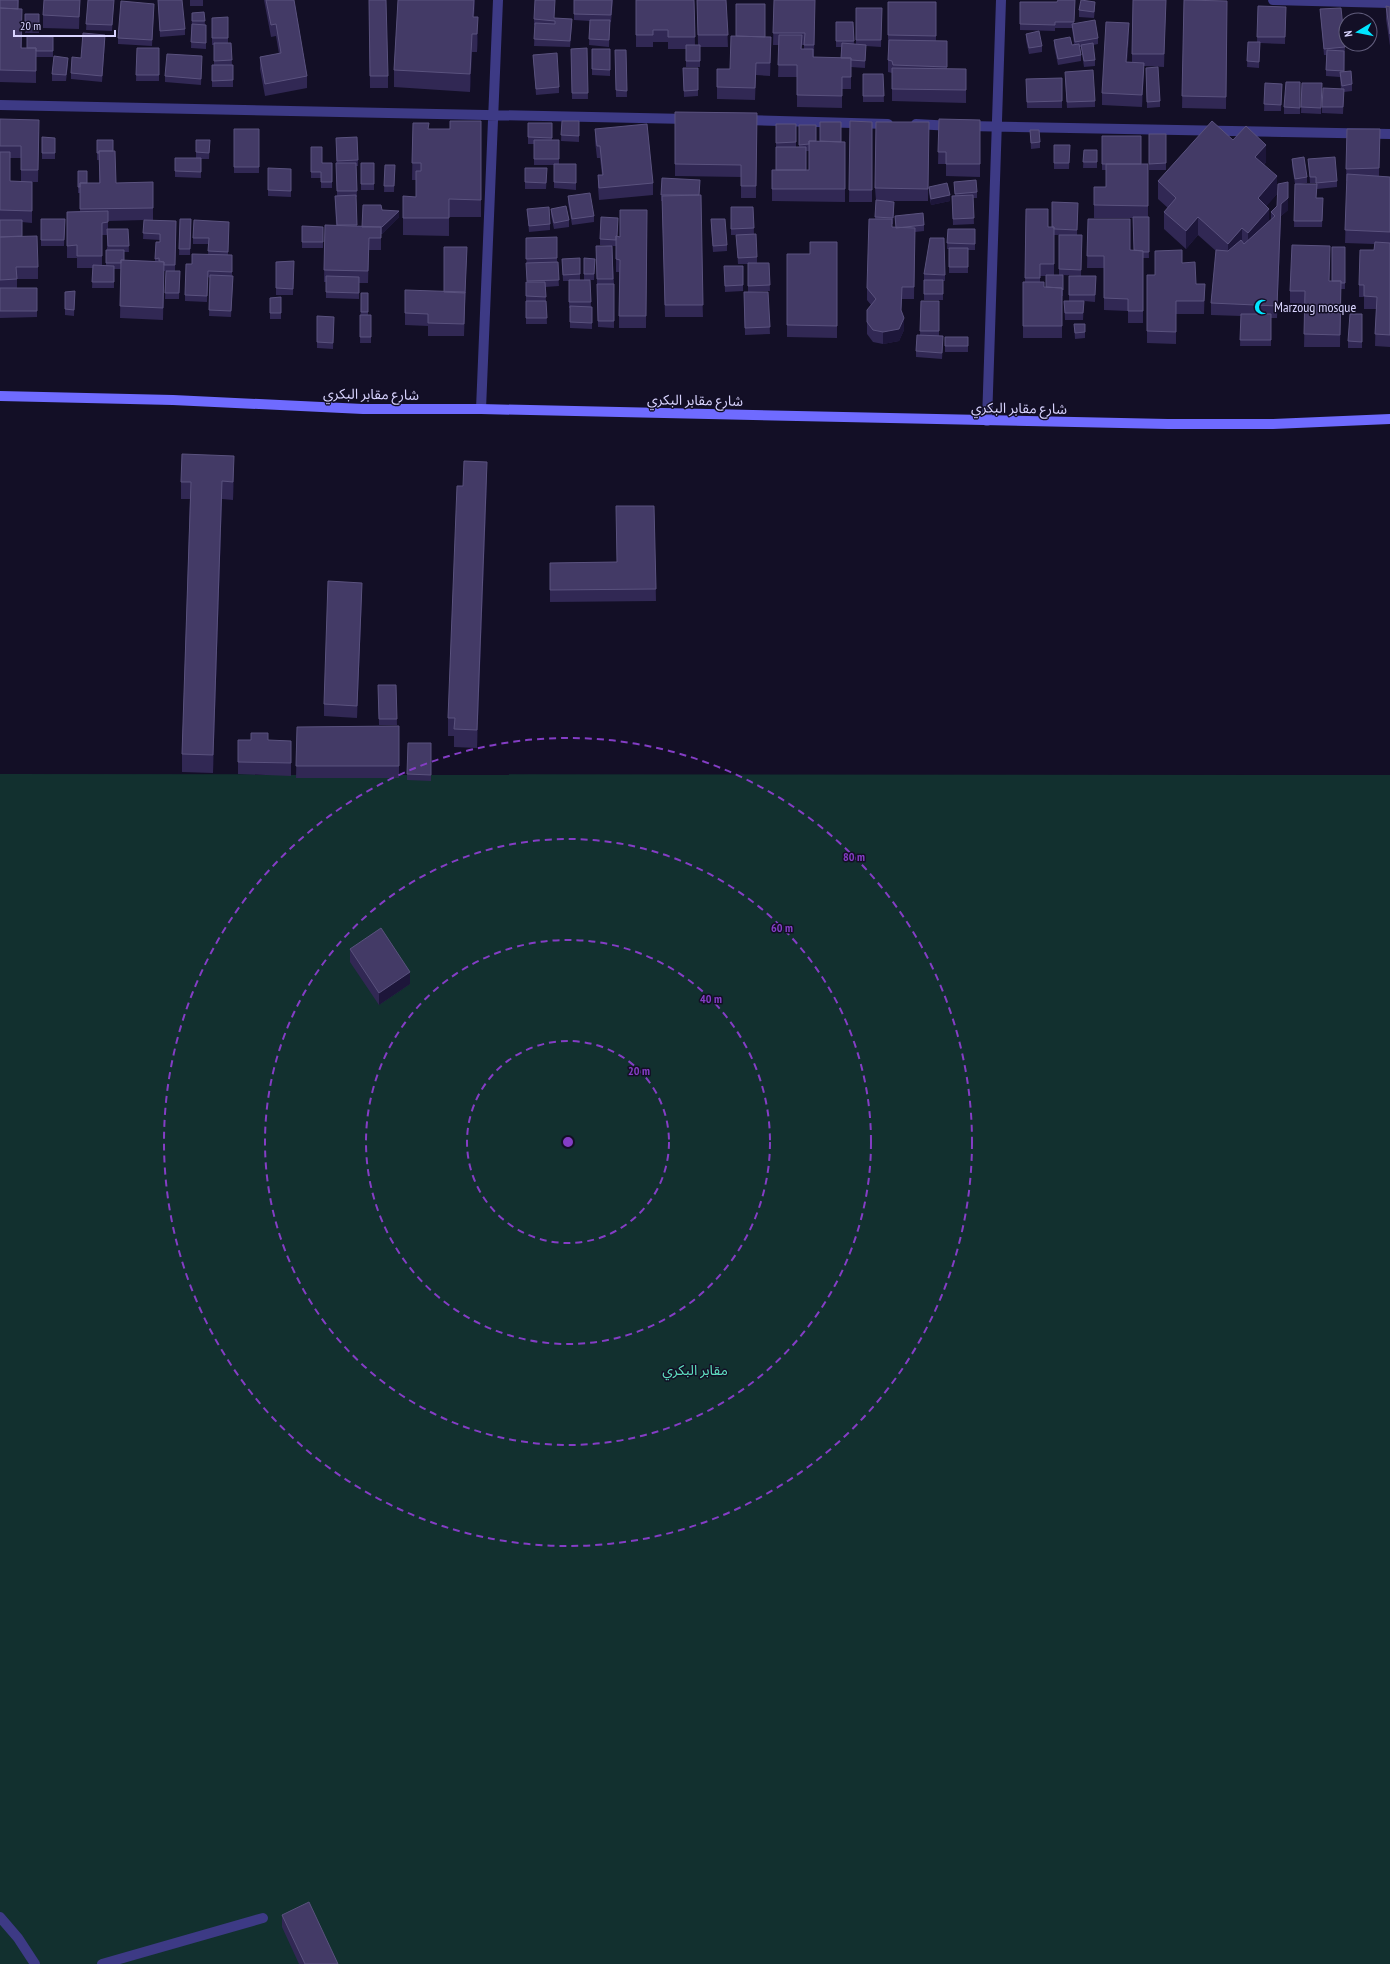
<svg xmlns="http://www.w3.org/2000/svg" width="1390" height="1964" font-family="'PT Sans Narrow','Noto Sans Arabic',sans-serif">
<rect width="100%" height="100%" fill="#130f26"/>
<path fill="#12302f" d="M0 774 1390 775V1964H0Z"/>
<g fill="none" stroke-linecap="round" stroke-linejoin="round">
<path stroke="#3d3a85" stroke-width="10" d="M0 1917 18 1938 35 1964
M102 1964 263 1918"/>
<path stroke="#3d3a85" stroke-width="10" d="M1273 0 1390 3
M0 105 688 119
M744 120 888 124
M916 124 952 126
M968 126 1390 134
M481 409 498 0
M987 421 1001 0"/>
<path stroke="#6f6bff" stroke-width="10" d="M0 396 173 400 363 409H481L1168 424H1273L1390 419"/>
</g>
<path fill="#312854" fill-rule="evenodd" d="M0 0H19L18 9 22 21V48H27L53 37V57H36V83L0 82Z
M80 0 79 29 43 28V15Z
M88 0H114L112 31 86 30Z
M158 0 185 29V35L160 37Z
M190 0H203V6H190Z
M264 0H294L307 76V88L265 96 260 69V57L279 54 276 36 271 37Z
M369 0 388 76V88H370Z
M398 0H475L474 17 478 35 477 52H472L470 92 394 87V70Z
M574 0H613L611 22H610L609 47 589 45 590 21 574 20Z
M636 0H694L695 45H698L697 0H726L728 47H700V67H686V49H668V42H653V47H636Z
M774 0H815L814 57H813L841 58V47H836V22H853L854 44H856V8H882L881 47 866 46 865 68 851 67V89H842V108L797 107V77H778L779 45H773ZM802 45H804V49H801Z
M1075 0 1074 23 1098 38V44L1093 45 1095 60V66L1084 67 1081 47H1080L1081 55V61L1058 65 1054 46V40L1072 45 1074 44 1072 28H1055V31L1020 30V2H1057Z
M1166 0 1164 67 1144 66 1142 107 1102 105V93L1129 35 1127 62H1132V54Z
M1184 0 1227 1 1226 109 1182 108Z
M888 2H936V41H947V69H966V103L892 101V73L888 72Z
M1258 6 1286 7 1285 44 1260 43 1259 68 1247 67 1248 42H1257Z
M1386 6 1390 7V46L1386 19Z
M1095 8 1094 18 1079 17V10Z
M1320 9 1345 47 1344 72 1352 84V91L1344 92 1343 114 1322 113V107L1341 89 1340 77 1326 76V55H1324Z
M154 10 152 46 118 44V38Z
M204 12 205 25H206V49L191 48 192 13Z
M25 14H39V33H25Z
M228 17V43H231L232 65H233V87H212V65H214V45H212V18Z
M555 18 572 25 570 47 534 46 535 25H534V19Z
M1026 34 1042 46V52L1029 54 1026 40Z
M765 37 771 49 770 76 756 75 755 100 717 99V69H730Z
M105 41 102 82 71 79V73L81 58Z
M137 48H159V81H136Z
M587 48 588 99H572L571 49Z
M610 49V76L592 75V69Z
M615 50H626L627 97H616Z
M533 55 559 87V93L536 95Z
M202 62 201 85 165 82V76Z
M68 64 66 81H52V74Z
M683 68H698V96L684 97Z
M1146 68 1160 101V107L1147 108Z
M863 74H883L884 102H863Z
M1062 78V108H1027L1026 79Z
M1065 78 1095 101V107L1067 108Z
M1300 82V114H1284V107Z
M1265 83 1282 84 1281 111H1264Z
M1302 83H1322L1321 114 1301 113Z
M675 112 757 113 756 198H741V177L675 176Z
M0 119 39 132 38 182H32V223L22 222V236L38 267V279H17V288H37V317L0 318ZM10 158H21V182L10 181Z
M939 119 980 120V177L946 176V164H938Z
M481 121V217H449V236L403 235V196L416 197V180H412L413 123 429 129H450Z
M562 121H579V142L561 141Z
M850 121 872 122V202H849Z
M929 122 928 201H879L894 202 893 224H892V227H896L895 216 924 225V231L915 232 914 299H902L901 311 904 330 899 341 883 344 873 342 867 334V310L871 305 867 300V288L875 219 876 201 875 188Z
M528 123H552V140H559V164H576V190L554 188V165H534V144H528Z
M796 124V147H799V125L816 141 845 142V202L772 201V170H776V143ZM806 151H809V170H806Z
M234 129H259V173H234Z
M595 129 653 183V195L599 200 598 187V175H602L600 158H597L595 141Z
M1347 129H1380L1379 176 1390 177V347L1375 346 1376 309H1364V297H1359V285L1374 250V244L1345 243 1347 181H1346Z
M1030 130 1040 142V148L1031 149Z
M1149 134H1166V170H1149Z
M1102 136 1141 164H1148V217L1149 258H1143V323H1128V311L1104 310V268H1087L1088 219 1130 250H1134L1133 218H1094V205L1106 187V170H1102Z
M42 137 55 138V159H42Z
M357 137 358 166H356L357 197H356L357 226 362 227 382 210 399 217 382 234H381V250H369L368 283H359V299L326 298V282H324L325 225 336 226 335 196H337L336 138Z
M97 140 113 151 116 183 153 182V220H147L176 221 175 271H180L179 299H165L166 271H164L163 320 120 318 121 269H114V288H92L93 268H77V258H67V212L80 211V193H78V171L87 183H99V160H97ZM144 220 143 239 160 240V242H156L155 261 124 260V252H129L128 229H108V221ZM102 235H107V250H106V266H102Z
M196 140H210L209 159H201V178L175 177V171L196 158Z
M1233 140 1266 162 1264 165 1277 194 1266 206 1269 221 1271 220V212L1288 210 1281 216 1277 318H1271V346H1240L1241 316 1211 315V303L1216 251 1198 235 1186 249 1164 229V212L1168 208 1158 199V181Z
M1054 145H1070L1069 169H1054Z
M311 147 322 163H332V188H321V178H311Z
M1084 150H1097V168H1083Z
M1292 159 1307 177V183L1301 184H1316V183H1310L1308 159 1337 181V187L1317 189 1316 198 1323 204 1322 227H1294L1295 184 1292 166Z
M361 163H374V190H361Z
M385 165H395L394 192H384Z
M268 168 291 169V197L268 196Z
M525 168 547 174 546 189H525Z
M662 178 700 186 699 195 703 317H665L662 201H661Z
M954 182 977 192V198H973L974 224 953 225 952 196H955Z
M929 187 950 201 931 205 929 193Z
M568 196 594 216V222L572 225 568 203Z
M1078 203 1077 235H1082L1081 276 1063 275V296H1062V338H1023V282H1025L1026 209 1048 227H1052ZM1054 235H1059V275H1054ZM1040 276H1046V287H1044L1040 282Z
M731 207H753L754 234 757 257V263H769L770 291 748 292V264H738L736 235H741H731Z
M527 209 550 224V230L529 232Z
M551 209 569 220V227L554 229 551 215Z
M647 210 646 328H619V272H616V246H612L614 284V328L598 327 596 246H609L600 245V239L618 224 617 236 620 237Z
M41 219H65L64 246H41Z
M180 219H191L190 255H179Z
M229 222 228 255H232V276L233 282 231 317 209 316 210 278 208 277 207 302 185 301V295L192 264 208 254 209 244H193V238Z
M711 225 727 245V251L713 252Z
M302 226 323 227V248H302Z
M948 229H975V250H968V273H949V249H947Z
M557 237V262L559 286 545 287 546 301 547 324H526V282H527L526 238Z
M837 242V338L787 337V254H810Z
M467 247 464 336H428V326L405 325V313L444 292Z
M1345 247V289H1341L1340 347H1304L1305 304 1290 303V291L1329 281H1332Z
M580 258V280H584V258L595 259 594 280H590L591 307H592V329L570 328V308H569V281H563L562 259Z
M294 261 293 295H276V262Z
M1182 263 1196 284H1205L1204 314H1176V344L1147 343V275H1155Z
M724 266H743V291L725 292Z
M924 274 945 275V281H943V300H924Z
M1069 276H1096L1095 302 1084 301 1083 320H1065L1064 301H1069Z
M75 291 74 316 65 315V292Z
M744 292H768L770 334 745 335Z
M361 293H368V315H371V343H360Z
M281 297V319H270V298Z
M921 301H939V336L943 343 942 359 916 357V351L920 335Z
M1362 314V348H1348V341Z
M317 316 334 317 333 349 317 348Z
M1074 324H1085V338L1075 339Z
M945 337H968V352H945Z
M234 474 233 500 222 499 213 773 182 772V754L190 499H181V482Z
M487 480 477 748 454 747V736H448V718L463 486Z
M654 506 656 601 550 602V563L617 562Z
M362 595 357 718 324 716V704Z
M378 685H396L397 725H379Z
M399 726V778H296L297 727Z
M238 740 291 741V776L238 774Z
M431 743V781L407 780V774Z
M350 949 410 984 379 1005 350 962Z
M282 1915 338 1964H299L282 1927Z"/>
<path fill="#1d163a" d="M474 0H475L473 34V17Z
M478 17V35L477 52V34Z
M1129 23V35L1126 74V62Z
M472 34V52L470 92V74Z
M105 35V41L102 82V76Z
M771 37V49L770 76V63Z
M1144 63V75L1142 107V95Z
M1266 145V162L1255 175V157Z
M1277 176V194L1258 216V198Z
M950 195V201L931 205V199Z
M1288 198V210L1281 216 1277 318V306L1281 204Z
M1269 209V227L1248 251V233Z
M399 211V217L382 234V227Z
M1198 217V235L1186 249V231Z
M1242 228V246L1228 262V244Z
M164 262V274L163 320V308Z
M904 318V330L899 341 883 344V332Z
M234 456V474L233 500V482Z
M487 462V480L477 748V730Z
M222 481V499L213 773V755Z
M362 583V595L357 718V706Z
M410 972V984L379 1005V993Z"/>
<path fill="#433a66" stroke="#5a527e" d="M0 0H18V9L0 8Z
M44 0H80L79 17 43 15Z
M88 0H114L112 25 86 24Z
M158 0H182L185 29 160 31Z
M266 0H294L307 76 265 84 260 57 281 53 276 24 271 25Z
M369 0H386L388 76H370Z
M398 0H474L473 17H478L477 34H472L470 74 394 70Z
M535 0H555L554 18 572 19 570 41 534 39 535 23 555 24V21L534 19Z
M574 0H612L611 15 574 14Z
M636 0H694L695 37H668V30H653V35H636Z
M697 0H726L728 35H698Z
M774 0H815L814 45H804L805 33H773Z
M1058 0H1075L1074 22H1055V25L1020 24V2H1057Z
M1081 0 1095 2 1094 12 1079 10Z
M1133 0H1166L1164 54H1132Z
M1184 0 1227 1 1226 97 1182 96Z
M121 1 154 4 152 40 118 38Z
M888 2H936V36L888 35Z
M736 4H765V37L736 36Z
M1258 6 1286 7 1285 37H1257Z
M1386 6 1390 7V34Z
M0 8 22 9 21 48H36V71L0 70Z
M856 8H882L881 40H856Z
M1341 8 1345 47 1324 49 1320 9Z
M204 12 205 21H192V13Z
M25 14H39V27L25 26Z
M228 17V38H212V18Z
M590 20H610L609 40 589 39Z
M1095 20 1098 38 1075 42 1072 24Z
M836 22H853L854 41H836Z
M1106 22 1129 23 1126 62 1144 63 1142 95 1102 93Z
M192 24 206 25V43L191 42Z
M1039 31 1042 46 1029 48 1026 34Z
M83 33 105 35 102 76 71 73 72 57 81 58Z
M779 35H802L801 49H813V57L851 58V77H842V96L797 95V65H778Z
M27 36 53 37V51H36V48H27Z
M731 36 771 37 770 63H756L755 88 717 87V69H730Z
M1070 37 1072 45 1079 44 1081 55 1058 59 1054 40Z
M889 40 947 41V67L893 65 892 61 888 60Z
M1248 42H1260L1259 62 1247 61Z
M214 43H231L232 60 214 61Z
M842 43 866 45 865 61 851 60V58H841Z
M1093 43 1095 60 1084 61 1081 45Z
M686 45H700V61H686Z
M137 48H159V75H136Z
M587 48 588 93H572L571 49Z
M592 49H610V70L592 69Z
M615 50H626L627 91 616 90Z
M1327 50 1344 51V71L1326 70Z
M557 53 559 87 536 89 533 55Z
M167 54 202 56 201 79 165 76Z
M54 56 68 58 66 75 52 74Z
M212 65H233V80L212 81Z
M1158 67 1160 101 1147 102 1146 68Z
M683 68H698V90L684 91Z
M892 68 966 69V90L892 89Z
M1093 70 1095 101 1067 102 1065 72Z
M1351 71 1352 84 1342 86 1340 72Z
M863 74H883L884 96H863Z
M1062 78V101L1027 102 1026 79Z
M1286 82H1300V108L1284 107Z
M1265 83 1282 84 1281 105 1264 104Z
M1302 83H1322L1321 108 1301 107Z
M1323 88 1344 89 1343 107H1322Z
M675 112 757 113 756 186H741V165L675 164Z
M0 119 39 120 38 170H21V146H0Z
M939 119 980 120V164H946V152H938Z
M450 121H481V200L449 199V218H403V196L416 197V171H421V163H412L413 123H429L428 129H450Z
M562 121H579V136L561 135Z
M850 121 872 122V190H849Z
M1212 121 1233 140 1246 126 1266 145 1255 157 1277 176 1258 198 1269 209 1248 233 1242 228 1228 244 1198 217 1186 231 1164 212 1176 198 1158 181Z
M820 122H841V142L820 141Z
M876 122H929L928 189 875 188Z
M528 123H552V138L528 137Z
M647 124 653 183 599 188 598 175H603L600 146H597L595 129Z
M776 124H796V142L776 143Z
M799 125H816V141H809V144L799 145Z
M234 129H259V167H234Z
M1347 129H1380L1379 168 1346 169Z
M1030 130H1039L1040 142 1031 143Z
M1149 134H1166V163L1149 164Z
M1102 136H1141V164H1102Z
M42 137 55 138V153H42Z
M357 137 358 160 337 161 336 138Z
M97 140H113V151H99V153H97Z
M196 140H210L209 153 196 152Z
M534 140H559V159H534Z
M809 141 845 142V189H772V170H809Z
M1054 145H1070L1069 163H1054Z
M311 147H322V163H332V182H321V172H311Z
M776 147H806V170H776Z
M1084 150H1097V162H1083Z
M99 151H115L116 183 153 182V208L80 209V183H100Z
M0 152H10V181L32 182V211L0 210Z
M1304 157 1307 177 1295 179 1292 159Z
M1335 157 1337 181 1316 183V177H1310L1308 159Z
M175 158H201V172L175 171Z
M336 163H356L357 191H337Z
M361 163H374V184H361Z
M554 164H576V183L554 182Z
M1106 164H1148V206L1094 205V187H1106Z
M385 165H395L394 186H384Z
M268 168 291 169V191L268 190Z
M525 168H547L546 183 525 182Z
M78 171H87V183H80V187H78Z
M1347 174 1390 177V232L1345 230Z
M662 178 700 180 699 195H661Z
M976 180 977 192 955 194 954 182Z
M1288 182V198L1281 204 1277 306 1211 303 1216 250 1228 251 1241 240 1244 244 1275 216 1271 212 1277 206 1278 184Z
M947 183 950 195 931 199 929 187Z
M1295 184H1317L1316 198H1323L1322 221H1294Z
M590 193 594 216 572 219 568 196Z
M356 195 357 225H337L335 196Z
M701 195 703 305H665L662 196Z
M973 195 974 218 953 219 952 196Z
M876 200 894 202 893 218 875 217Z
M1052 202 1078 203 1077 230 1054 229V227H1052Z
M363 205H381L382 210 399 211 382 227H362Z
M566 206 569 220 554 223 551 209Z
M549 207 550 224 529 226 527 209Z
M731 207H753L754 228 731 229Z
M1026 209H1048V227H1054V264H1040V278H1025Z
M620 210H647L646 316H619L620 260 616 259V236L620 237Z
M108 211V222L102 223V256H77V245L67 246V212Z
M923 213 924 225 896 228 895 216Z
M601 217 618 218 617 236H616V240L600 239Z
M1133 217H1149V252H1143V251L1134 250Z
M41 219H65L64 240H41Z
M180 219H191L190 249H179Z
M711 219H725L727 245 713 246Z
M869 219H892V227L915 228 914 287H902L901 310 904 318 899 329 883 332 873 330 867 322V310L876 299 867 288Z
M1088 219H1130V250L1143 251V311H1128V299L1104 298V256H1087Z
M0 220H22V236L0 237Z
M144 220 176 221 175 265H164V262L159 261V258L155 259 156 242H160V234L143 233Z
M194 220 229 222 228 252 208 251 209 238H193Z
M325 225 381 227V238H369L368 271 324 270Z
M302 226 323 227V242H302Z
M107 229H128L129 246H108Z
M948 229H975V244L947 243Z
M756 234 757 257 738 258 736 235Z
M1059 235H1082L1081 270 1059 269Z
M37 236 38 267H16L17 279 0 280V237Z
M557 237V258L526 259V238Z
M930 238H944L945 275 924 274Z
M810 242H837V326L787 325V254H810Z
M1375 242 1390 243V335L1375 334 1377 297 1364 296V285H1359L1360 250H1374Z
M1292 245 1330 246 1329 281H1341L1340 335 1304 334 1305 291H1290Z
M596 246H612L613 279H597Z
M444 247H467L465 293 444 292Z
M1332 247H1345V283H1341V281H1332Z
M949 248H968V267H949Z
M106 250H124V260H121V263H106Z
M1182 250V263L1195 262 1196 284H1205L1204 301H1176V332L1147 331V275H1155V251Z
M192 254 232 255V272L208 271 207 296 185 295 186 264H192Z
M580 258V274L563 275 562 259Z
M584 258 595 259 594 274H584Z
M121 260 164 262 163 308 120 306Z
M294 261 293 289 276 288V262Z
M558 262 559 280 527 281 526 263Z
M748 263H769L770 285 748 286Z
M93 265 114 266V282H92Z
M724 266H743V285L725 286Z
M166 271H180L179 293H165Z
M210 275 233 276 231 311 209 310Z
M1046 275H1063V290L1062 289V288L1046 287Z
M326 276 359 277V293L326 292Z
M1069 276H1096L1095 295H1069Z
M569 280H590L591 302H569Z
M924 280H943V294H924Z
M526 282H545L546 297 526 296Z
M1023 282H1044V287L1062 288V326H1023Z
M597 284H614V321H598Z
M0 288H37V311H0Z
M405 290 465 292 464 324 428 323V314L405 313Z
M75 291 74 310 65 309V292Z
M744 292H768L770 327 745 328Z
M361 293H368V312H361Z
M281 297V313H270V298Z
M526 301H546L547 318H526Z
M921 301H939V331H920Z
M1064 301H1084L1083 313H1065Z
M570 306 592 307V323L570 322Z
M1241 314H1271V340H1240Z
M1350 314H1362V342L1348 341Z
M360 315H371V337H360Z
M317 316 334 317 333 343 317 342Z
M1074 324H1085V332L1075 333Z
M917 335 943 336 942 353 916 351Z
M945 337H968V346H945Z
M182 454 234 456 233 482 222 481 213 755 182 754 191 482H181Z
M464 461 487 462 477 730 454 729 455 718H448L457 486H463Z
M616 506H654L656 589 550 590V563L617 562Z
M328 581 362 583 357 706 324 704Z
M378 685H396L397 719H379Z
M399 726V766H296L297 727Z
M251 733H268V740L291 741V763L238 762V740H251Z
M408 743H431V775L407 774Z
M381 928 410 972 379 993 350 949Z
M309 1902 338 1964H305L282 1915Z"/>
<g fill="none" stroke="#843dc5" stroke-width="2" stroke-dasharray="7 5">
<circle cx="568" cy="1142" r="101"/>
<circle cx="568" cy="1142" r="202"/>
<circle cx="568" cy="1142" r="303"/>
<circle cx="568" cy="1142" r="404"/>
</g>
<defs>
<g id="mosque-bare" transform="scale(1.2)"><path d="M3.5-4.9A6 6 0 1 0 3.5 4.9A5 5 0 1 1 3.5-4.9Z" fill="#00e5ff" stroke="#130f26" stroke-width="2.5" paint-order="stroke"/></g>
</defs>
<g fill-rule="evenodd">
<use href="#mosque-bare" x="1262" y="307"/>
</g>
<g text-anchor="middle" stroke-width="3" stroke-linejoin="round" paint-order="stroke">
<g font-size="14" fill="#d9d4ff" stroke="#130f26" text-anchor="start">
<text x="1274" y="312">Marzoug mosque</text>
</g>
<g font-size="14" fill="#d9d4ff" stroke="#130f26">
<text transform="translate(371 394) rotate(1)" y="5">شارع مقابر البكري</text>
<text transform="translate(695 400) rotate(1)" y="5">شارع مقابر البكري</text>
<text transform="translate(1019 408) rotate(1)" y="5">شارع مقابر البكري</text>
</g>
<g font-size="14" fill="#5fe0c0" stroke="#130f26">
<text x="695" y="1375">مقابر البكري</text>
</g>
</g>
<circle cx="568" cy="1142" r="6" fill="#843dc5" stroke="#130f26" stroke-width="2"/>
<g font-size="12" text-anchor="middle" font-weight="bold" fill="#843dc5" stroke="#130f26" stroke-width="3" stroke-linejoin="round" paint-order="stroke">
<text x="854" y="861">80 m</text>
<text x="782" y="932">60 m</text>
<text x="711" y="1003">40 m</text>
<text x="639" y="1075">20 m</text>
</g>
<g transform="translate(1358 32) rotate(260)"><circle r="19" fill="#130f26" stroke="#625e7d"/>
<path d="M0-3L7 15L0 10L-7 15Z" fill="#00e5ff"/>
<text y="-6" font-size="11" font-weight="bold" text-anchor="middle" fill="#d9d4ff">N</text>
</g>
<path d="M14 30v6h101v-6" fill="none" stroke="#d9d4ff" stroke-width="2"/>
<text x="20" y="30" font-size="12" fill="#d9d4ff" stroke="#130f26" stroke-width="3" paint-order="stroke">20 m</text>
</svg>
